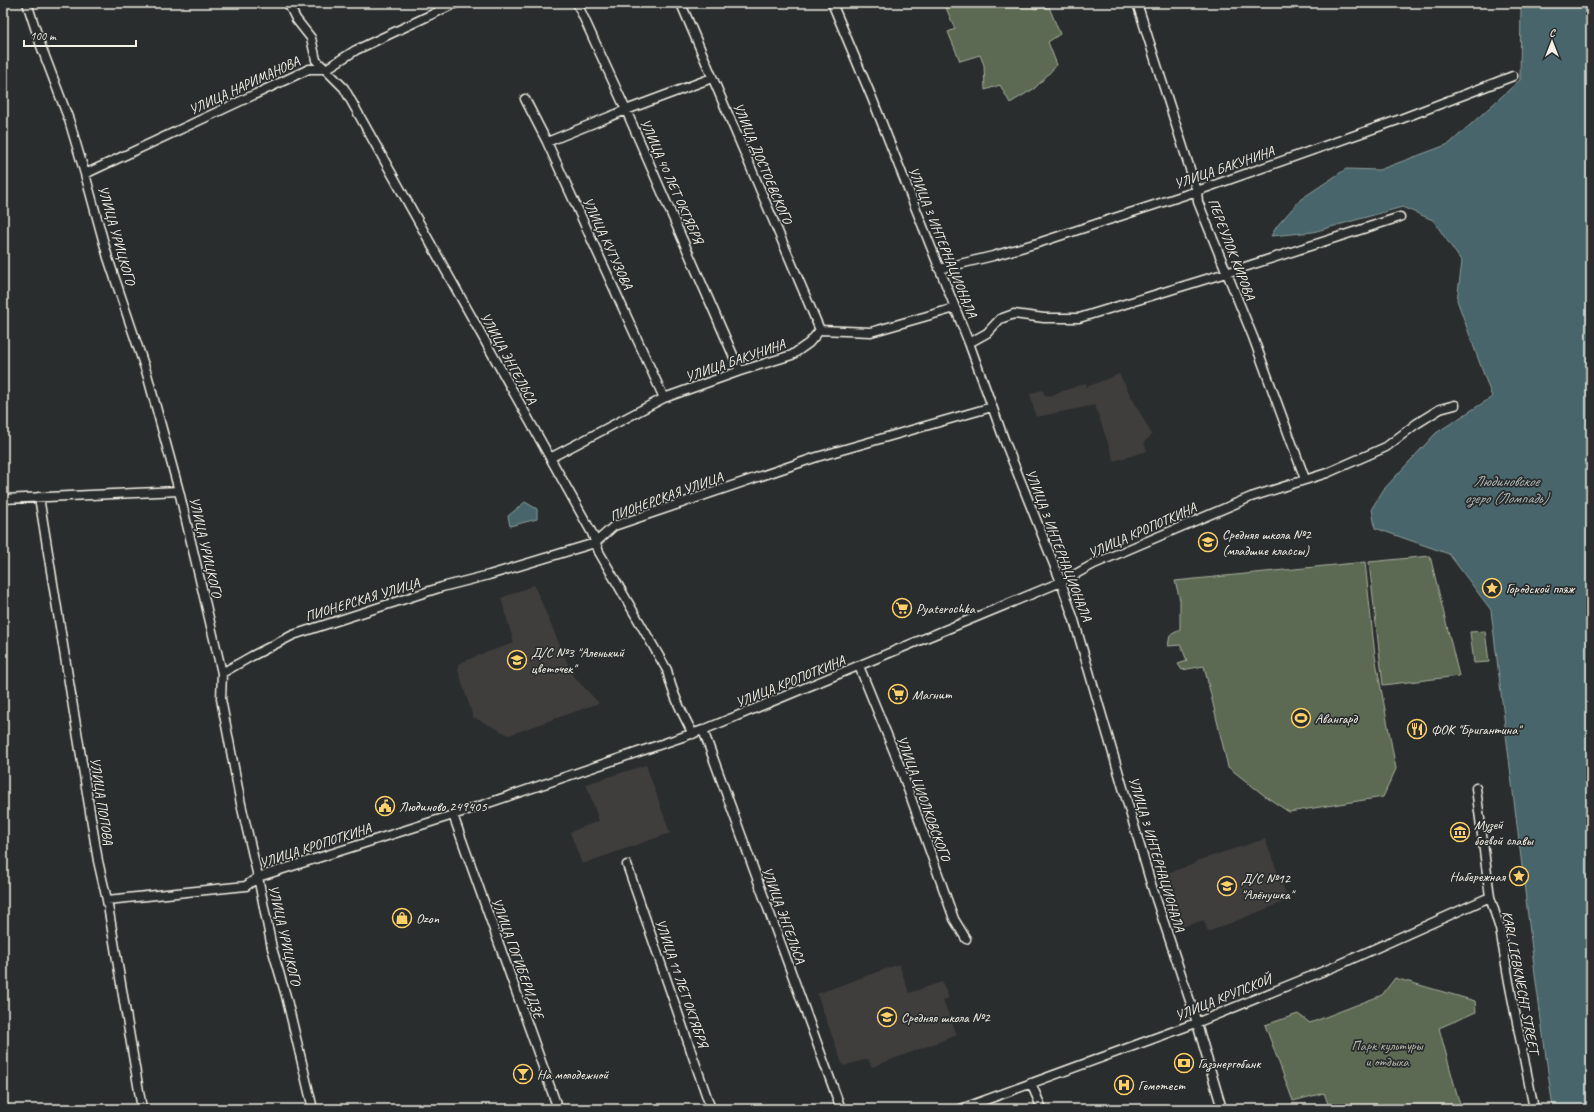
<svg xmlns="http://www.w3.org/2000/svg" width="1594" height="1112" font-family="Caveat,sans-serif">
<rect width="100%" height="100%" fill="#2a2d2e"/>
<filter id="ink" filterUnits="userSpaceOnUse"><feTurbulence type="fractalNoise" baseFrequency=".025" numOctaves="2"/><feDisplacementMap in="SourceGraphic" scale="8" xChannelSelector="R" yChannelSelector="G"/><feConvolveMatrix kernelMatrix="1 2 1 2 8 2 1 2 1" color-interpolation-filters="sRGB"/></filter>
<g filter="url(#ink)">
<path fill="#403e3c" d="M1119 374 1152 435 1144 442 1147 451 1114 461 1095 405 1036 417 1030 394 1042 390 1046 397 1086 383 1087 387Z
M534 585 573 676 599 703 509 735 473 717 458 670V664L479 655 514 643 501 598Z
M646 765 670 833 582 864 570 832 599 821 586 784Z
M1265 839 1288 900 1208 932 1204 920 1182 927 1167 873 1195 864 1196 861Z
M899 964 909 993 942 982 949 998 943 1000 957 1035 872 1067 868 1059 843 1066 817 994Z"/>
<path fill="#5c6b53" stroke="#a8ae9e" d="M944 3H1032L1034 9 1049 7 1060 34 1048 42 1057 65 1035 88 1010 103 1000 85 985 90 984 65 980 55 960 61 948 32 955 29Z
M1430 556 1459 676 1383 685 1369 562Z
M1365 562 1375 656 1396 769 1383 797 1289 812 1265 796 1228 767 1204 666 1182 670 1178 664 1187 661 1181 645 1168 646 1170 635 1180 630V600L1175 581Z
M1485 631 1489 662 1474 663 1470 632Z
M1395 978 1475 1001 1476 1012 1439 1028 1458 1098 1463 1109H1330L1324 1093 1293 1101 1265 1025 1298 1014 1310 1023 1382 995Z"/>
<path fill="#47656a" stroke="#8c9d9c" d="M1521 3H1591V1109H1553L1536 982 1491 610 1449 554 1375 528 1372 508 1384 489 1436 433 1492 397 1457 300 1462 262 1433 220 1402 207 1313 232 1271 236 1277 226 1301 199 1346 169 1379 170 1449 144 1520 80Z
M525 502 537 509V519L510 526 508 516Z"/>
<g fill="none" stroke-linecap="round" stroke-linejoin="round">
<g stroke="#f4f1e8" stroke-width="11">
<path id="minor" d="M27 3 41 46 69 120 85 174 108 258 147 374 179 491 222 673 221 699 241 804 258 877 272 948 286 996 313 1109
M288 3 296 19 311 38 316 60 344 88 592 533 599 552 667 670C672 693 682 713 693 734
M577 3 626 110 740 371
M832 3 872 98 969 343 1005 442 1061 582 1074 620 1152 887 1193 1010 1222 1109
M1137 3 1197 191 1198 202 1253 337 1305 479
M682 6 820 330
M525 99 547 142 664 398
M547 142 626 110 712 78
M85 174 309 69H326L356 50 456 3
M939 269 993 256 1041 242 1197 191 1398 120 1513 76
M969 343 987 333 1000 319 1014 314 1044 318H1079L1226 273 1400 217
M550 458 664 398 740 371 792 355 809 343 820 330 871 332 955 308
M39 497 98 861 107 900 142 1109
M3 499 179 491
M859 666 899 764 954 919 966 939
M222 673 252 656 293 635 442 587 489 575 595 543 614 526 817 457 992 407
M703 730 841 1109
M1476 788 1490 897 1500 929 1509 982 1534 1109
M453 815 558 1109
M627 865 711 1109
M107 900 246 886 258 877 453 815 703 730 1061 582 1094 564 1251 497 1327 473 1386 447 1416 424 1440 409 1455 405
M1031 1083 1042 1109
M3 1106 4 1109
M961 1109 1196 1023 1336 966 1490 897"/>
</g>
<use href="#minor" stroke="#2a2d2e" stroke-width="8"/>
</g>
</g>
<defs>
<g id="school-ring" transform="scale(1)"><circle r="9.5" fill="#2a2d2e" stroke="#ffd166" stroke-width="1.5"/><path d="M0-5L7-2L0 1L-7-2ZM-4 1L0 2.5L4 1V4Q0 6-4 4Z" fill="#ffd166"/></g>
<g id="sight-ring" transform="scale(1)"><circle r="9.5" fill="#2a2d2e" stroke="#ffd166" stroke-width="1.5"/><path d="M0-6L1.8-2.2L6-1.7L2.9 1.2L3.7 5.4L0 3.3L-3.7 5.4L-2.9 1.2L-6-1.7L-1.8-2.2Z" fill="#ffd166"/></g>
<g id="supermarket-ring" transform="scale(1)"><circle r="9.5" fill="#2a2d2e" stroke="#ffd166" stroke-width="1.5"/><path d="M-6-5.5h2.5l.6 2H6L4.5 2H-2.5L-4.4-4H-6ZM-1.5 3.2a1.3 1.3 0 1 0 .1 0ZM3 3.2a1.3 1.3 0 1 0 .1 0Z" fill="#ffd166"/></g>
<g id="stadium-ring" transform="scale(1)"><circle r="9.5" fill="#2a2d2e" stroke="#ffd166" stroke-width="1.5"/><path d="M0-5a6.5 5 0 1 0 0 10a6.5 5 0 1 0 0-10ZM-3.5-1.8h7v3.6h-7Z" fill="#ffd166"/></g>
<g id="restaurant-ring" transform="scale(1)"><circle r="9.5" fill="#2a2d2e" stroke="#ffd166" stroke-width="1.5"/><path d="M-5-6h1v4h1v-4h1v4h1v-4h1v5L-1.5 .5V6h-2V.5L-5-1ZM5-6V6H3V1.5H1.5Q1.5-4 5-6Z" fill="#ffd166"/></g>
<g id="civic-ring" transform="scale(1)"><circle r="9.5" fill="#2a2d2e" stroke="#ffd166" stroke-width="1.5"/><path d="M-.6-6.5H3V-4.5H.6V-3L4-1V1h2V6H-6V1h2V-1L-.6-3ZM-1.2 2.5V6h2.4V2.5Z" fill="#ffd166"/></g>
<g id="museum-ring" transform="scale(1)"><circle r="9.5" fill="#2a2d2e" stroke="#ffd166" stroke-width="1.5"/><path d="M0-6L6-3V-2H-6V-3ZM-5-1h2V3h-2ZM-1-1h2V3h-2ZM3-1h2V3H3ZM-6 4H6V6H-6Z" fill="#ffd166"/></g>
<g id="shop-ring" transform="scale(1)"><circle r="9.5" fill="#2a2d2e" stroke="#ffd166" stroke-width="1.5"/><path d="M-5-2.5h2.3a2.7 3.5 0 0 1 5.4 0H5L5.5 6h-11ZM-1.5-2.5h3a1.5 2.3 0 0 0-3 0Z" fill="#ffd166"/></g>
<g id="bank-ring" transform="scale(1)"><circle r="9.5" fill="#2a2d2e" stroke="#ffd166" stroke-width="1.5"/><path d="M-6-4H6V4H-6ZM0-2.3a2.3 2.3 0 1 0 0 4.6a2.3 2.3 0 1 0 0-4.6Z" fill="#ffd166"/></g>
<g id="bar-ring" transform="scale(1)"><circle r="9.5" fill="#2a2d2e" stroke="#ffd166" stroke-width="1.5"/><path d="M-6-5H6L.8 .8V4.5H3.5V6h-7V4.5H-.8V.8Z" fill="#ffd166"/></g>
<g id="hospital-ring" transform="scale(1)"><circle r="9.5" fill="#2a2d2e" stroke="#ffd166" stroke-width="1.5"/><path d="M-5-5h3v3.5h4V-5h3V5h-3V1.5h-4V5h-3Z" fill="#ffd166"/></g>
</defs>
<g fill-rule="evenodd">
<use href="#school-ring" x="1208" y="542"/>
<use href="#sight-ring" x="1492" y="588"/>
<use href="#supermarket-ring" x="902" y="608"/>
<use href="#school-ring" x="517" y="660"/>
<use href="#supermarket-ring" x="898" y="694"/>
<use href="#stadium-ring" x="1301" y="718"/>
<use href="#restaurant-ring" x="1417" y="729"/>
<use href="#civic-ring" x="385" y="806"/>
<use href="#museum-ring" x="1460" y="832"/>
<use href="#sight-ring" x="1519" y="876"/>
<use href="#school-ring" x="1227" y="886"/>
<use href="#shop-ring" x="402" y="918"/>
<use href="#school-ring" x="887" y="1017"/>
<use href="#bank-ring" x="1184" y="1063"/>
<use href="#bar-ring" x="523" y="1074"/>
<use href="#hospital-ring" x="1124" y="1085"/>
</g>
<g text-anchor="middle" stroke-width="3.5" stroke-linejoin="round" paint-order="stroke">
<g font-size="14" fill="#f4f1e8" stroke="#2a2d2e">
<text transform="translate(244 85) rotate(-25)" y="5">УЛИЦА НАРИМАНОВА</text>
<text transform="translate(763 163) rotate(67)" y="5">УЛИЦА ДОСТОЕВСКОГО</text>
<text transform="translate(1224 167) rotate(-19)" y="5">УЛИЦА БАКУНИНА</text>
<text transform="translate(672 181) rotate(66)" y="5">УЛИЦА 40 ЛЕТ ОКТЯБРЯ</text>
<text transform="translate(117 235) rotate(74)" y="5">УЛИЦА УРИЦКОГО</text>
<text transform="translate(943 242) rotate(68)" y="5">УЛИЦА 3 ИНТЕРНАЦИОНАЛА</text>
<text transform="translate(608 243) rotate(65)" y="5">УЛИЦА КУТУЗОВА</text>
<text transform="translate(1232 249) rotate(69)" y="5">ПЕРЕУЛОК КИРОВА</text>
<text transform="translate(509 358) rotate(61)" y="5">УЛИЦА ЭНГЕЛЬСА</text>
<text transform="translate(735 360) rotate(-19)" y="5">УЛИЦА БАКУНИНА</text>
<text transform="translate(666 496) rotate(-20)" y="5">ПИОНЕРСКАЯ УЛИЦА</text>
<text transform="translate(1142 530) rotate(-24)" y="5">УЛИЦА КРОПОТКИНА</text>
<text transform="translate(1059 545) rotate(69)" y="5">УЛИЦА 3 ИНТЕРНАЦИОНАЛА</text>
<text transform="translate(206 547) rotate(77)" y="5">УЛИЦА УРИЦКОГО</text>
<text transform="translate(362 599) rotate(-17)" y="5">ПИОНЕРСКАЯ УЛИЦА</text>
<text transform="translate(790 681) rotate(-22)" y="5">УЛИЦА КРОПОТКИНА</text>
<text transform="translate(924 798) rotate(70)" y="5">УЛИЦА ЦИОЛКОВСКОГО</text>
<text transform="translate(102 801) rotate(81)" y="5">УЛИЦА ПОПОВА</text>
<text transform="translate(315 845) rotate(-18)" y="5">УЛИЦА КРОПОТКИНА</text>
<text transform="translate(1157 854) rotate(73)" y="5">УЛИЦА 3 ИНТЕРНАЦИОНАЛА</text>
<text transform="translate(784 915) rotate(70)" y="5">УЛИЦА ЭНГЕЛЬСА</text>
<text transform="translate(285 935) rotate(77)" y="5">УЛИЦА УРИЦКОГО</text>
<text transform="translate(518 958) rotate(70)" y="5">УЛИЦА ГОГИБЕРИДЗЕ</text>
<text transform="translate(1521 982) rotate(79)" y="5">KARL LIEBKNECHT STREET</text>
<text transform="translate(682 983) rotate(71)" y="5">УЛИЦА 11 ЛЕТ ОКТЯБРЯ</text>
<text transform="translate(1223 997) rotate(-22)" y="5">УЛИЦА КРУПСКОЙ</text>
</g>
<g font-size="14" fill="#f4f1e8" stroke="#2a2d2e" text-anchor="start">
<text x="1222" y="539">Средняя школа №2<tspan x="1222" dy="16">(младшие классы)</tspan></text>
<text x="1506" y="593">Городской пляж</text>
<text x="916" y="613">Pyaterochka</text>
<text x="531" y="657">Д/С №3 "Аленький<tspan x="531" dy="16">цветочек"</tspan></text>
<text x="912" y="699">Магнит</text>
<text x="1315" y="723">Авангард</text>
<text x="1431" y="734">ФОК "Бригантина"</text>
<text x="399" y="811">Людиново 249405</text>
<text x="1474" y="829">Музей<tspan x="1474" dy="16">боевой славы</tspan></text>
<text x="1505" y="881" text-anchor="end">Набережная</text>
<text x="1241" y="883">Д/С №12<tspan x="1241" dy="16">"Алёнушка"</tspan></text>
<text x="416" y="923">Ozon</text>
<text x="901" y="1022">Средняя школа №2</text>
<text x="1198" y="1068">Газэнергобанк</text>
<text x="537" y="1079">На молодежной</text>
<text x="1138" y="1090">Гемотест</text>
</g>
<g font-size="14" fill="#b0b5a5" stroke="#2a2d2e">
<text x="1387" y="1050">Парк культуры<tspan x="1387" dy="16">и отдыха</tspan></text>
</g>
<g font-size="15" font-style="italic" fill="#afb9b6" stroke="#2a2d2e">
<text x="1506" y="486">Людиновское<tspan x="1506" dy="17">озеро (Ломпадь)</tspan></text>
</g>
</g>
<rect width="1594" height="1112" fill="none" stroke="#2a2d2e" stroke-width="16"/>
<rect x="8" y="8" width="1578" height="1096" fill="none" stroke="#f4f1e8" stroke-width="1.5" filter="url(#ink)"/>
<g transform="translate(1552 42)" stroke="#2a2d2e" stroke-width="3" paint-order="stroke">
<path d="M0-3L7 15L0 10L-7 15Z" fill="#f4f1e8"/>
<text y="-6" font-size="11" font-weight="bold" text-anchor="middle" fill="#f4f1e8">С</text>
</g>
<path d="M24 40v6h112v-6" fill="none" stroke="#f4f1e8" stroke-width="2"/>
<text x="30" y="40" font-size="12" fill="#f4f1e8" stroke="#2a2d2e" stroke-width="3" paint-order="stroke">100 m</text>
</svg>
